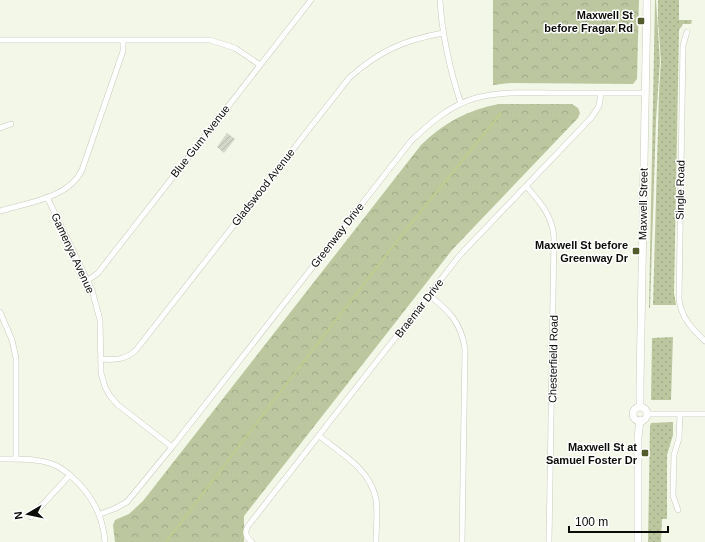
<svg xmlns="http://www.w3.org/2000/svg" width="705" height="542" font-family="Helvetica,sans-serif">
<defs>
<pattern id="grass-dots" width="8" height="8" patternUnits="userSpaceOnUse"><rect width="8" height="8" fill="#bdc79f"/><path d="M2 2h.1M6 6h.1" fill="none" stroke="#a1aa87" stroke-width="1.8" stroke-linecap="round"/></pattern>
<pattern id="park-crowns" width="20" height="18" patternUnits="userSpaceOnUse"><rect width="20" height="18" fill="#bdc79f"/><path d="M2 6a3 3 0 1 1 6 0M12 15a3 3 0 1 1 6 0" fill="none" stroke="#a1aa87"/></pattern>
<pattern id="building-hatch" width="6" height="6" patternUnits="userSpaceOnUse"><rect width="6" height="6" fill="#d3d7c9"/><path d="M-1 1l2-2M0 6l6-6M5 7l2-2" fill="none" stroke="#b4b7ab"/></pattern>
</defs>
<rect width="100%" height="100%" fill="#f3f7e8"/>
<path fill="url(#grass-dots)" d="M655 0H656L660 61 656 120 650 308H649Z
M658 0H679V20H692L691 24H683L679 30 674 293 676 305H653L659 92 661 61 658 21Z
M673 337 671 400H651L652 338Z
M673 422V435L667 455V519H662L661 542H648L650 427 651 423Z"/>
<path fill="url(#park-crowns)" d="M493 0H639L637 79 633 84 511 83 493 85Z
M499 104H572L578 108 580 113 578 118 452 250 244 516V542H115L113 525 115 520 129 514 143 501 421 145C443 123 468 110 499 104Z"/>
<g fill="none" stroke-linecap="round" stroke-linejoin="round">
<path stroke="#becd8f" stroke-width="2" d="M166 542 278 395 405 231 501 113"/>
</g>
<path fill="url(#building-hatch)" d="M227 133 235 139 224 153 217 147Z"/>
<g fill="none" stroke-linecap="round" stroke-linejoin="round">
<g stroke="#c7cbbd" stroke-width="6">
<path id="minor" d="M440 0C442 36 450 70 461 104
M687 32 683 45 679 299C681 317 692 329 705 341
M0 40H210L235 48 260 65
M0 128 11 124
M526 186C540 202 552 215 554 237L549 542
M47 197 92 290 100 320 101 373 105 387 110 396 118 405 172 447
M0 211C27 203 69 198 82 170L123 51V40
M88 280 98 273 311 0
M429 295C449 311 461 322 465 349L462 542
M0 312 12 340 16 358V459
M101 359C114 360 126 360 136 350L349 78C379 51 404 40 443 33
M647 414H705
M319 436C341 453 370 469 376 499 378 512 376 528 376 542
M0 459C17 459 36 458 52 464 59 466 65 471 70 475 91 493 103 515 105 542
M678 510 673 496 674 455 679 438 680 414
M100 514 114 509 127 502 172 447 411 141C430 123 450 105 476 98 500 91 526 93 551 93 583 93 614 93 646 93
M31 517 70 475
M252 542C246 538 244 532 248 526L460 255 591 118 599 106 601 93"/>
</g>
<g stroke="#c7cbbd" stroke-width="8">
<path id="secondary" d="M640 407V383L647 0
M633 414a7 7 0 1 1 14 0a7 7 0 1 1-14 0Z
M638 542V437L640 420"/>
</g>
<use href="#minor" stroke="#fff" stroke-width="5"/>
<use href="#secondary" stroke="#fff" stroke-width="7"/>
</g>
<g fill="#515b2b" stroke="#fff" stroke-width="1.5">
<rect x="637" y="17" width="8" height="8" rx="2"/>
<rect x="632" y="247" width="8" height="8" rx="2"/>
<rect x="641" y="449" width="8" height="8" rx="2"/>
</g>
<g text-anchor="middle" stroke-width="3" stroke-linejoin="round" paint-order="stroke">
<g font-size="11" font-weight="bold" fill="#0b0c08" stroke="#fff" text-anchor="end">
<text x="633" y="19">Maxwell St<tspan x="633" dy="13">before Fragar Rd</tspan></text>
<text x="628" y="249">Maxwell St before<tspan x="628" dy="13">Greenway Dr</tspan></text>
<text x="637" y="451">Maxwell St at<tspan x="637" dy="13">Samuel Foster Dr</tspan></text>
</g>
<g font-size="11" fill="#0b0c08" stroke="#fff">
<text transform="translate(200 141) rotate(-52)" y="4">Blue Gum Avenue</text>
<text transform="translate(263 187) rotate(-52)" y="4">Gladswood Avenue</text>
<text transform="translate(680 190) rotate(-89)" y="4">Single Road</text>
<text transform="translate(643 204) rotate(-89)" y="4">Maxwell Street</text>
<text transform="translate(337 235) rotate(-52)" y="4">Greenway Drive</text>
<text transform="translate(73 253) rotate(65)" y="4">Gamenya Avenue</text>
<text transform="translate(419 308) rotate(-52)" y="4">Braemar Drive</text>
<text transform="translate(553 359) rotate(-89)" y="4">Chesterfield Road</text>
</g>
</g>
<g transform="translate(28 514) rotate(261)" stroke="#ffffff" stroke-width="3" paint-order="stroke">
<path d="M0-3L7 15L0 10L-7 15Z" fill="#0b0c08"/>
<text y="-6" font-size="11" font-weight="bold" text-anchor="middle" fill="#0b0c08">N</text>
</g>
<path d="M569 526v6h99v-6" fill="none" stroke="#0b0c08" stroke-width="2"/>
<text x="575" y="526" font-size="12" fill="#0b0c08" stroke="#ffffff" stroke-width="3" paint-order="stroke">100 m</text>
</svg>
